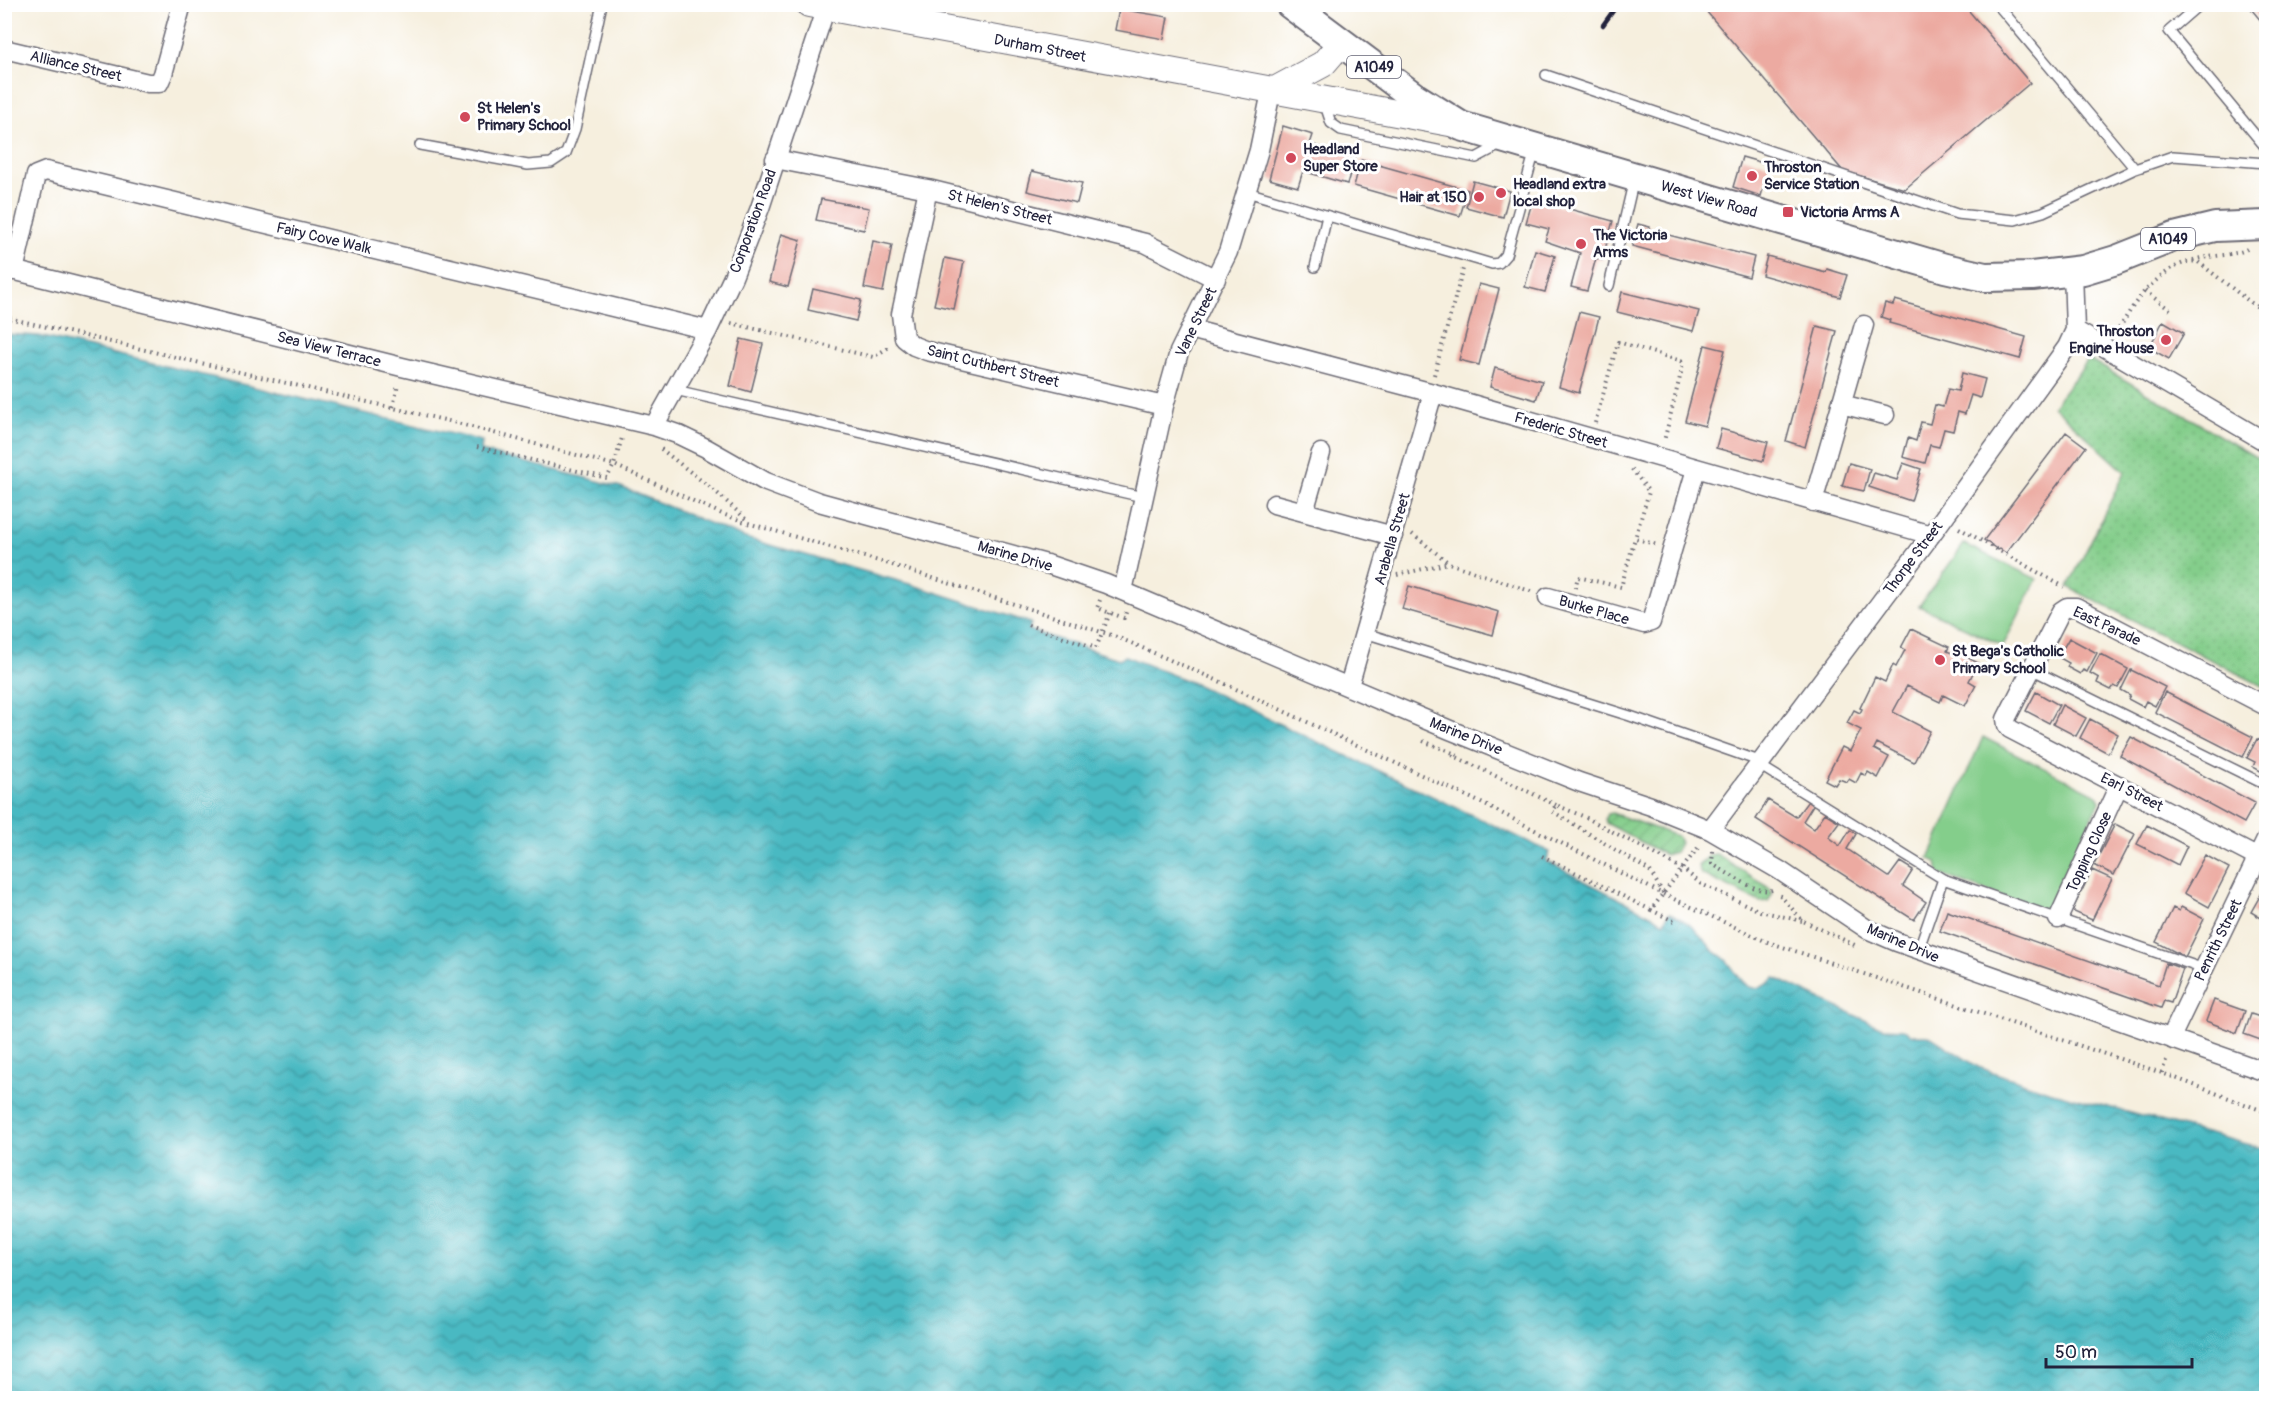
<svg xmlns="http://www.w3.org/2000/svg" width="2271" height="1403" font-family="Pangolin,sans-serif">
<defs>
<pattern id="grass-dots" width="8" height="8" patternUnits="userSpaceOnUse" patternTransform="scale(1.5)"><rect width="8" height="8" fill="#84ce8b"/><path d="M2 2h.1M6 6h.1" fill="none" stroke="#72b179" stroke-width="1.8" stroke-linecap="round"/></pattern>
<pattern id="garden-furrows" width="10" height="10" patternUnits="userSpaceOnUse" patternTransform="scale(1.5)"><rect width="10" height="10" fill="#84ce8b"/><path d="M-1 1l2-2M0 10L10 0M9 11l2-2" fill="none" stroke="#72b179"/></pattern>
<pattern id="water-waves" width="16" height="10" patternUnits="userSpaceOnUse" patternTransform="scale(1.5)"><rect width="16" height="10" fill="#4ab9c2"/><path d="M0 5q4-4 8 0t8 0" fill="none" stroke="#3d969f"/></pattern>
</defs>
<rect width="100%" height="100%" fill="#fff"/>
<filter id="ink" filterUnits="userSpaceOnUse"><feTurbulence type="fractalNoise" baseFrequency=".0167" numOctaves="2"/><feDisplacementMap in="SourceGraphic" scale="12" xChannelSelector="R" yChannelSelector="G"/><feConvolveMatrix kernelMatrix="1 2 1 2 8 2 1 2 1" color-interpolation-filters="sRGB"/></filter>
<filter id="wash" filterUnits="userSpaceOnUse"><feTurbulence type="fractalNoise" baseFrequency=".008" numOctaves="4" result="noise"/><feDisplacementMap in="SourceGraphic" scale="24" xChannelSelector="R" yChannelSelector="G"/><feGaussianBlur stdDeviation="1.35" result="paint"/><feColorMatrix in="noise" values="0 0 0 0 0 0 0 0 0 0 0 0 0 0 0 0 0 1.4 0 .05"/><feComposite in="paint" operator="in"/></filter>
<g filter="url(#wash)">
<rect width="100%" height="100%" fill="#f6efde"/>
<path fill="url(#grass-dots)" stroke="#537863" stroke-width="1.5" d="M2089 359 2266 463V688L2068 587 2125 472 2053 406Z"/>
<path fill="url(#garden-furrows)" stroke="#537863" stroke-width="1.5" d="M1612 813 1677 836 1680 843 1675 852 1665 855 1606 823 1605 818 1607 814Z
M1716 854 1770 888 1772 894 1768 901 1760 902 1701 874 1698 866 1710 855Z"/>
<path fill="#84ce8b" stroke="#537863" stroke-width="1.5" d="M1964 544 2037 579 2003 646 1919 606Z
M1983 737 2099 796 2100 802 2045 912 1939 874 1937 862 1929 858Z"/>
<path fill="url(#water-waves)" stroke="#366e7e" stroke-width="1.5" d="M4 334 39 336 482 441 481 451 621 487 745 538 913 585 1031 623 1029 630 1119 659 1125 656 1193 683 1550 852 1546 861 1664 922 1669 913C1690 922 1697 931 1711 948 1715 953 1721 955 1726 960 1734 968 1739 982 1750 987 1759 991 1769 983 1775 978L1882 1028 1903 1029 1911 1035H1928L1978 1067 2048 1091 2266 1149V1398H5Z"/>
<g id="blocks">
<path fill="#ecaaa1" d="M1700 4H1963L2030 83 1905 189 1843 171Z
M2247 4H2266V27Z
M1119 9 1168 17 1164 39 1115 30Z
M1283 126 1313 135 1310 144 1355 157 1347 184 1303 171 1298 187 1269 179Z
M1742 157 1770 165 1761 196 1733 187Z
M1361 160 1468 190 1460 216 1354 186Z
M1032 171 1082 183 1077 203 1027 191Z
M1473 181 1510 191 1503 217 1466 207Z
M821 199 869 208 864 230 816 220Z
M1533 199 1613 221 1602 260 1596 258 1587 291 1571 287 1580 253 1545 241 1549 229 1526 223Z
M1638 224 1650 227 1649 230 1754 257 1749 277 1632 246Z
M781 234 801 240 788 287 769 282Z
M873 241 892 245 883 292 864 288Z
M1535 250 1555 256 1545 292 1525 287Z
M1767 256 1826 272 1827 269 1847 275 1840 297 1762 275Z
M945 258 964 262 954 309 934 305Z
M1479 284 1499 289 1479 365 1459 360Z
M813 289 861 300 856 321 808 310Z
M1622 292 1699 311 1693 331 1617 312Z
M1895 300 2026 337 2020 359 1889 323 1890 320 1881 317 1885 303 1893 305Z
M1579 312 1599 317 1579 393 1559 387Z
M2163 321 2184 333 2169 359 2149 348Z
M1817 326 1837 331 1805 447 1786 441Z
M741 339 763 344 751 392 730 386Z
M1705 345 1725 350 1705 426 1685 421Z
M1495 368 1542 381 1536 400 1490 387Z
M1962 373 1985 379 1980 398 1971 395 1965 414 1958 412 1953 431 1944 429 1939 447 1930 445 1925 463 1903 457 1908 438 1916 441 1921 422 1930 424 1935 405 1943 407 1948 389 1958 391Z
M1721 429 1768 442 1763 461 1716 448Z
M2066 432 2086 447 2006 553 2000 549 1998 550 1984 540Z
M1849 463 1870 469 1864 491 1842 486Z
M1903 463 1921 469 1911 501 1869 487 1874 473 1897 480Z
M1409 586 1499 612 1493 635 1402 609Z
M1911 629 1949 647 1947 651 1958 656 1959 653 1978 663 1969 681 1976 685 1965 706 1943 695 1940 702 1907 686 1893 712 1930 731 1914 762 1877 743 1874 749 1889 757 1878 778 1868 772 1866 776 1861 773 1856 783 1849 779 1847 782 1839 779 1835 785 1825 780 1842 747 1850 751 1861 730 1847 723 1854 710 1860 713 1862 709 1860 708 1875 677 1885 682 1893 665 1896 667 1905 650 1901 648Z
M2069 638 2097 653 2087 672 2083 670 2080 674 2067 667 2069 663 2058 657Z
M2100 654 2128 669 2118 688 2114 686 2111 690 2097 683 2099 678 2090 673Z
M2131 670 2165 687 2155 706 2146 701 2143 707 2128 699 2130 695 2121 690Z
M2036 692 2059 705 2049 723 2026 711Z
M2165 692 2253 737 2243 757 2155 712Z
M2062 705 2086 718 2076 736 2053 724Z
M2090 719 2118 734 2108 753 2080 738Z
M2131 737 2255 803 2244 823 2120 756Z
M2257 739 2266 744V774L2253 767 2255 762 2247 758Z
M1768 800 1796 817 1808 801 1813 805 1803 821 1814 829 1825 813 1833 818 1839 822 1828 837 1840 846 1850 830 1856 834 1847 849 1889 877 1900 862 1913 870 1903 886 1926 902 1914 920 1756 819Z
M2115 824 2135 834 2114 875 2094 865Z
M2147 825 2187 846 2178 865 2137 844Z
M2205 855 2229 868 2209 907 2184 893Z
M2092 870 2112 879 2092 920 2072 911Z
M2264 889 2266 891V921L2251 912Z
M2181 907 2204 919 2185 957 2156 942 2173 908 2179 911Z
M1947 911 2159 985 2166 963 2183 969 2171 1003 2164 1001 2161 1008 1940 931Z
M2214 1000 2245 1011 2237 1033 2206 1021Z
M2251 1014 2266 1019V1042L2244 1034Z"/>
</g>
</g>
<g filter="url(#ink)">
<use href="#blocks" fill-opacity="0" stroke="#6c6a74" stroke-width="1.5"/>
<g fill="none" stroke-linecap="round" stroke-linejoin="round">
<g stroke="#6c6a74" stroke-width="12">
<path id="lane" d="M1997 4 2135 169
M2200 4 2169 31 2266 148
M1546 75 1957 214 2015 220 2043 212 2135 169 2173 156 2266 163
M1324 102 1331 123 1341 130 1476 158 1500 145
M420 145 528 165 551 163 566 153 575 129 602 4
M1247 192 1492 264 1499 263 1506 255 1535 150
M1315 267 1327 216
M1609 286 1634 179
M675 390 1143 497
M1365 633 1630 716 1762 762
M2031 669 2266 785
M1759 765 1943 879 2204 969
M1918 951 1943 879"/>
</g>
<g stroke="#6c6a74" stroke-width="21">
<path id="street" d="M4 49 148 83H159L163 74 182 4
M775 159 928 189 1145 243 1216 279
M928 189 901 314 904 338 914 346 927 351 1164 406
M4 268 402 367 654 426 677 434 706 448 766 482 819 502 1050 565 1106 584 1450 730 1579 782 1651 806 1710 830 1779 870 1867 929 1897 942 2266 1072
M14 271 36 175 46 171 708 330
M1190 329 1433 393 1931 535
M2075 330 2266 442
M1841 404 1885 415
M654 426 708 330 733 277 760 208 827 4
M1813 502 1864 325
M1274 504 1393 536
M1304 512 1321 453
M1123 591 1164 406 1179 352 1228 252 1259 150 1271 92
M1548 597 1644 624 1651 622 1696 469
M1349 686 1433 393
M2266 706 2076 607H2067L2061 611 2006 719 2007 725 2010 729 2266 862
M1710 830 1931 535 2067 347 2075 330 2073 271
M2058 919 2119 785
M2173 1040 2175 1029 2266 840"/>
</g>
<g stroke="#6c6a74" stroke-width="28">
<path id="secondary" d="M809 4 1455 124
M1271 92 1323 64 1341 43"/>
</g>
<g stroke="#6c6a74" stroke-width="32">
<path id="primary" d="M1290 4 1413 96 1461 126 1945 268 1985 277 2032 276 2083 270 2116 260 2174 237 2215 227 2266 225"/>
</g>
<path stroke="#6c6a74" stroke-width="4" stroke-dasharray="1.5 4.5" stroke-linecap="butt" d="M2193 260C2209 255 2236 256 2247 249
M2145 291 2173 312
M4 317 453 422 614 465 722 514 751 524 889 564 1117 637 1221 682 1471 798 1663 894 1765 941 2162 1073 2266 1112
M731 323 873 357 891 346
M2116 333C2125 320 2134 302 2146 290 2158 278 2181 258 2198 262L2254 305 2266 311
M1434 375 1463 269
M393 407 398 385
M1595 423 1618 342 1681 361 1683 365 1664 441
M477 447 607 478 614 465 622 438
M661 449 716 492 748 521
M1632 469 1649 492 1635 538
M1959 528 2064 587
M1412 534 1449 563 1533 592
M1397 575 1449 563
M1575 588 1578 577 1621 587 1635 538 1657 545
M1100 600 1097 608 1124 618 1127 610
M1028 625 1096 648 1110 613
M1423 741 1458 755
M1452 755 1556 805
M1713 851 1712 864C1727 872 1760 897 1774 889
M1542 856 1651 910 1700 845
M1663 893 1650 871 1552 811 1556 805 1585 817 1683 869 1701 884 1760 911 1802 921
M1780 895 1803 921 1857 946
M1651 910 1678 923
M2162 1073 2167 1057"/>
<use href="#lane" stroke="#fff" stroke-width="9"/>
<use href="#street" stroke="#fff" stroke-width="18"/>
<use href="#secondary" stroke="#fff" stroke-width="26"/>
<use href="#primary" stroke="#fff" stroke-width="28"/>
<path stroke="#22223b" stroke-width="4.5" d="M1603 25 1618 4"/>
</g>
</g>
<g fill="#d1495b" stroke="#fff" stroke-width="2">
<circle cx="465" cy="117" r="6"/>
<circle cx="1291" cy="158" r="6"/>
<circle cx="1752" cy="176" r="6"/>
<circle cx="1501" cy="193" r="6"/>
<circle cx="1479" cy="197" r="6"/>
<rect x="1782" y="206" width="12" height="12" rx="3"/>
<circle cx="1581" cy="244" r="6"/>
<circle cx="2166" cy="340" r="6"/>
<circle cx="1940" cy="660" r="6"/>
</g>
<g text-anchor="middle" stroke-width="6" stroke-linejoin="round" paint-order="stroke">
<g fill="#fff" stroke="#646476" stroke-width="1.5">
<rect x="1347" y="56" width="54" height="22" rx="4.5"/>
<rect x="2141" y="228" width="54" height="22" rx="4.5"/>
</g>
<g font-size="14" font-weight="bold" fill="#22223b">
<text x="1374" y="72">A1049</text>
<text x="2168" y="244">A1049</text>
</g>
<g font-size="15" fill="#22223b" stroke="#fff">
<text transform="translate(1040 48) rotate(11)" y="5">Durham Street</text>
<text transform="translate(76 66) rotate(13)" y="5">Alliance Street</text>
<text transform="translate(1709 199) rotate(16)" y="5">West View Road</text>
<text transform="translate(1000 207) rotate(14)" y="5">St Helen's Street</text>
<text transform="translate(753 221) rotate(-70)" y="5">Corporation Road</text>
<text transform="translate(324 238) rotate(13)" y="5">Fairy Cove Walk</text>
<text transform="translate(1196 322) rotate(-64)" y="5">Vane Street</text>
<text transform="translate(329 349) rotate(14)" y="5">Sea View Terrace</text>
<text transform="translate(993 366) rotate(14)" y="5">Saint Cuthbert Street</text>
<text transform="translate(1561 430) rotate(16)" y="5">Frederic Street</text>
<text transform="translate(1392 539) rotate(-74)" y="5">Arabella Street</text>
<text transform="translate(1015 556) rotate(16)" y="5">Marine Drive</text>
<text transform="translate(1913 558) rotate(-53)" y="5">Thorpe Street</text>
<text transform="translate(1594 610) rotate(16)" y="5">Burke Place</text>
<text transform="translate(2107 626) rotate(25)" y="5">East Parade</text>
<text transform="translate(1466 736) rotate(22)" y="5">Marine Drive</text>
<text transform="translate(2132 792) rotate(27)" y="5">Earl Street</text>
<text transform="translate(2089 852) rotate(-65)" y="5">Topping Close</text>
<text transform="translate(2218 940) rotate(-64)" y="5">Penrith Street</text>
<text transform="translate(1903 943) rotate(23)" y="5">Marine Drive</text>
</g>
<g font-size="15" font-weight="bold" fill="#22223b" stroke="#fff" text-anchor="start">
<text x="477" y="113">St Helen's<tspan x="477" dy="17">Primary School</tspan></text>
<text x="1303" y="154">Headland<tspan x="1303" dy="17">Super Store</tspan></text>
<text x="1764" y="172">Throston<tspan x="1764" dy="17">Service Station</tspan></text>
<text x="1513" y="189">Headland extra<tspan x="1513" dy="17">local shop</tspan></text>
<text x="1467" y="202" text-anchor="end">Hair at 150</text>
<text x="1800" y="217">Victoria Arms A</text>
<text x="1593" y="240">The Victoria<tspan x="1593" dy="17">Arms</tspan></text>
<text x="2154" y="336" text-anchor="end">Throston<tspan x="2154" dy="17">Engine House</tspan></text>
<text x="1952" y="656">St Bega's Catholic<tspan x="1952" dy="17">Primary School</tspan></text>
</g>
</g>
<rect width="2271" height="1403" fill="none" stroke="#fff" stroke-width="24"/>
<path d="M2046 1358v9h146v-9" fill="none" stroke="#22223b" stroke-width="3"/>
<text x="2055" y="1358" font-size="18" fill="#22223b" stroke="#ffffff" stroke-width="4.5" paint-order="stroke">50 m</text>
</svg>
